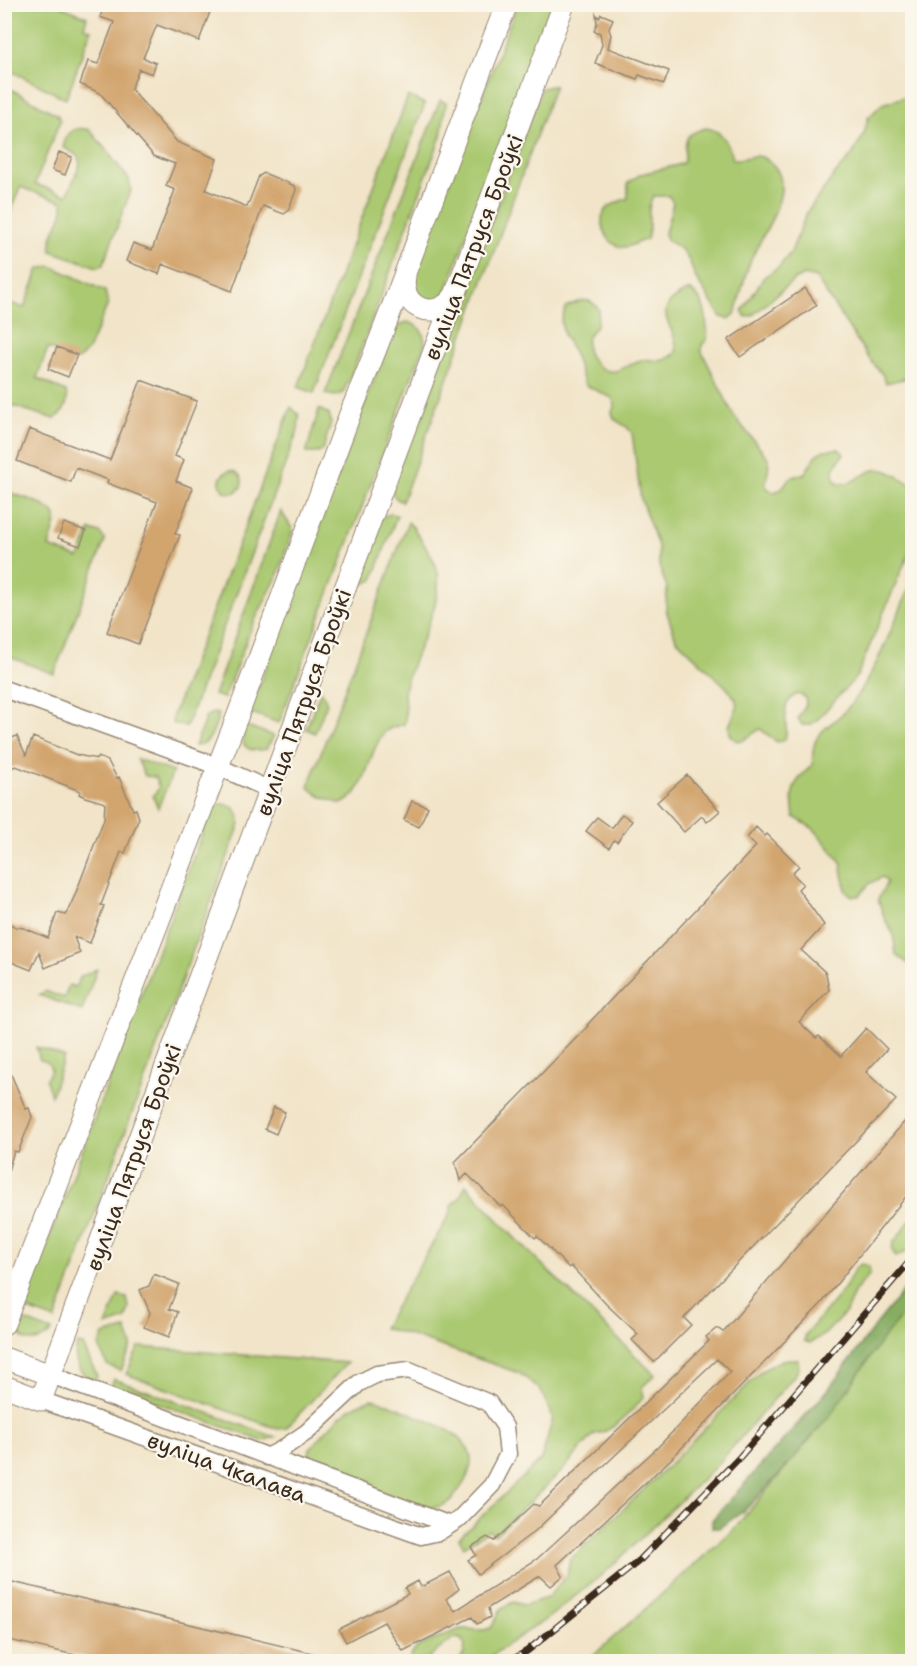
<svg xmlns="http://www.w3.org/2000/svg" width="917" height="1666" font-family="'Shantell Sans',sans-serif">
<rect width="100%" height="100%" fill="#fbf7ec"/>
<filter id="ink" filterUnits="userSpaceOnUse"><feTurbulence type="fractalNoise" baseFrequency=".0167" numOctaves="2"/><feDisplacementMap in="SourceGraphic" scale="12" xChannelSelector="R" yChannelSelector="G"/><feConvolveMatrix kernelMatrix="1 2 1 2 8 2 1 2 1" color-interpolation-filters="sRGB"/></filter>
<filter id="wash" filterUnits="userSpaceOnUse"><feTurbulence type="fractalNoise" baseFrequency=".008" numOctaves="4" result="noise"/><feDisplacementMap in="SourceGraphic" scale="24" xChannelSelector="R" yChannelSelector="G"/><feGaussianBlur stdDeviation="1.35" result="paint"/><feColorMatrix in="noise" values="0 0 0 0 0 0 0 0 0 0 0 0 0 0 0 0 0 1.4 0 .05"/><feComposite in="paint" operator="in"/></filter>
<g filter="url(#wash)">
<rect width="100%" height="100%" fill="#f1e4c8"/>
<path fill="#aac971" stroke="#727a48" stroke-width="1.5" d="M15 5H64L63 7 87 17 84 27 91 30 66 99 9 70C0 54 9 23 15 5Z
M517 5H552L445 294 439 299 422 301 414 293 413 276Z
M555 85 402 502C393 498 392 493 391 484L542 88Z
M5 86 58 115 60 121 35 184 67 195 80 165 78 156 63 147C67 132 74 125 90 130L129 179 131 190 103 265 97 267 51 251C48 234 65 219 63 202L20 187 5 227Z
M408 96 425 104 314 393 298 387Z
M904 97H912V377L886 383 882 374 870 360 816 278 804 275 794 280 753 315 746 317 742 311 764 277 779 267 791 252 807 212 834 175 852 155 864 134 868 118 882 104Z
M440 100 446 103 441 136 354 368 343 393 335 396 325 394Z
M706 128C725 131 727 143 733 159 744 161 754 152 764 158 806 182 759 235 749 265 743 281 740 298 735 314L729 319 721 317 695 277 690 262 682 250 667 240 665 233 673 203 669 196H653C645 210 652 224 647 239 640 241 631 247 625 247 609 248 597 225 604 212 609 204 621 201 628 198V183L641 174 678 165 684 162C687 139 681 135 706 128Z
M51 266 105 291 108 304 88 350 78 360 48 348 37 378 66 392C69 404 64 413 54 419L10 405 5 420V301L24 308 39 269Z
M689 290C707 299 707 321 707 339L702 345V352L734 416 768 458C771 468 765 477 766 487L773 492 780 490 790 478 805 473 817 454 824 450 839 449 844 454C837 463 831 469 835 481 855 491 865 463 887 471 896 474 905 481 912 485V548L902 569 857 676 816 721 810 725H802L798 718 806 705 805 697 798 694C777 703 790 723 785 740L777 742 760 729 742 741 735 740 730 734 729 726 738 705 735 698 726 687 676 639 666 610 667 587 659 566 658 546 641 500 632 433 627 427 614 419 612 412 615 405 612 398 585 385 572 349 564 336 561 321 566 307C579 301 590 295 599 310 598 314 598 320 597 324 594 330 588 333 587 340 584 355 599 373 615 371 625 369 632 362 641 360 659 357 656 367 676 353 679 325 644 311 689 290Z
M407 322C419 325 424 331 425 343L279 723 249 712 392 331 399 325Z
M291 407 299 415 298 430 186 727 172 723 173 715Z
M319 409 329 414 331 422 323 450 316 453H306Z
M220 482a11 11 0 1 1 22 0a11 11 0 1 1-22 0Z
M5 491C17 496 56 504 56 520 55 529 51 539 49 547L79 558 90 530 100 533 105 540 54 674 5 655Z
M281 511 293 530 277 577 252 626 224 698 214 695Z
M390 514 397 515 373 580 359 586 362 566 379 518Z
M408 522 413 527C420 539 429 550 435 563 450 596 412 654 405 687 402 700 408 711 404 724 398 726 391 727 386 731 366 751 370 792 341 804L320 796 308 787Z
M912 582V966L896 955 893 933 885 920 878 899 887 882 882 877 869 884 859 896H852L846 891 841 862 814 829 794 817C790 787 792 785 813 764 810 730 828 730 847 709 874 678 895 620 912 582Z
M321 690 327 703 315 733 306 729Z
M213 713 219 714C214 728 212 745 195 746L206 716Z
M244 725 274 736 266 749C246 754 238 744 244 725Z
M137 759 173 772 158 808 153 796 159 788 155 777 145 776Z
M217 804C233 803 239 809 240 824L55 1320 23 1308 211 810Z
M97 969 82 1011 39 995 45 991 64 998 69 985 75 987 80 977Z
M36 1047 64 1057 51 1096 46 1079 51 1070C50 1063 47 1061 40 1060Z
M466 1185 513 1236 655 1375 642 1387 644 1397C632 1410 613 1433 594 1434L561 1472 495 1535 489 1530 464 1547 459 1538 541 1460 553 1418 540 1389 519 1373 406 1334 383 1328 451 1212 452 1204 459 1199Z
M912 1218V1246L910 1250 896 1257 892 1250 893 1243Z
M861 1264 869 1266 870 1274 855 1291 846 1312 825 1334 810 1343 804 1341 806 1334 844 1289 855 1268Z
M912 1291V1661L586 1662 733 1530 815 1433Z
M118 1296 127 1298 129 1308 126 1319 106 1326Z
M20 1319 52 1331C36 1349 12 1342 20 1319Z
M126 1329 132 1345 121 1371 107 1365 99 1346 104 1335Z
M77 1344 83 1345 97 1376 94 1382C79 1373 72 1362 77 1344Z
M139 1347 347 1363 286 1428 278 1429 126 1374Z
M790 1359 798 1360 799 1368 795 1375 718 1464 609 1569 548 1618 483 1661H459L464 1653 465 1645 461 1639 454 1638 428 1658 416 1662 410 1657 417 1647 460 1629 484 1630 491 1628 502 1608 513 1602 524 1605 547 1598 567 1575 570 1560 671 1463 761 1371 782 1360Z
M114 1379 275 1437 262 1441 111 1386Z
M373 1399C389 1403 403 1410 417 1416 446 1428 489 1444 463 1484 452 1501 449 1506 427 1509L310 1464 308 1458 310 1449C328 1429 345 1405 373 1399Z"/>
<path fill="#87ad63" stroke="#616c40" stroke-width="1.5" d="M912 1280V1304L884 1337 831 1414 786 1467 744 1511 719 1528H712V1520L827 1391 875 1326Z"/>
<g id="blocks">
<path fill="#d2a56e" d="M105 4H213L199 41 157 25 143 58 156 63 152 74 139 69 131 89 177 142 217 159 206 190 247 207 259 176 264 173 295 186 296 190 288 211 284 214 263 206 232 291 162 264 159 274 126 261 133 243 152 250 175 190 166 186 175 164 154 156 100 93 80 84 88 61 98 64 114 22 100 17Z
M596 14 599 18 601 14 613 19 609 29 611 35 608 48 669 71 664 84 639 75 637 79 595 63 602 45 600 33 594 31 597 23Z
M59 152 72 157 65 175 52 170Z
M805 288 817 305 740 357 728 340Z
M57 347 77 355 68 377 48 369Z
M141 380 197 401 175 456 184 460 176 481 193 488 175 534 180 535 138 644 107 632 157 502 107 483 108 480 76 468 71 482 17 461 29 429 110 460Z
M64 523 86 531 80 546 58 538Z
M17 736 26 755 33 737 77 755 97 759 98 757 108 761 117 778 119 777 133 810 136 809 139 818 125 853 121 852 101 905 104 906 90 943 74 937 80 953 45 968 39 952 31 970 4 959V921L16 927 24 928 48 938 57 913 66 915 75 895 104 819 105 803 85 797 79 794 80 791 16 766 11 768 8 762 4 763V741Z
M687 775 720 811 707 822 702 816 684 832 657 802Z
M412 801 428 807 419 827 404 820Z
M622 814 632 821 617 842 614 840 609 848 586 831 597 817 612 828Z
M756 827 765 836 767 834 799 866 792 873 803 884 798 889 824 925 801 950 826 973 829 990 799 1022 816 1038 819 1036 841 1056 866 1028 887 1049 866 1072 896 1100 684 1318 691 1325 654 1362 632 1340 638 1334 606 1304 571 1266 569 1268 537 1236 535 1238 503 1205 501 1207 467 1174 460 1181 455 1162 588 1026 587 1025 756 846 747 838Z
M4 1058 26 1109 29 1108 32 1117 18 1152 14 1151 7 1174 4 1173Z
M274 1107 285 1112 276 1134 265 1129Z
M912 1113V1189L821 1304 671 1459 557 1565 563 1576 551 1586 540 1576 488 1608 490 1617 477 1624 472 1617 403 1651 384 1622 346 1642 339 1629 408 1594 405 1588 418 1581 421 1587 450 1572 459 1589 446 1599 455 1611 537 1559 658 1447 730 1372 717 1359 535 1531 478 1574 468 1560 476 1555 471 1547 487 1537 494 1541 534 1504 539 1506 709 1341 706 1337 717 1328 723 1332Z
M154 1274 179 1284 169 1309 178 1312 169 1337 144 1327 150 1313 140 1290 149 1286Z
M4 1580 329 1657 328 1662H265L239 1655 238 1662H106L4 1639Z"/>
</g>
</g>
<g filter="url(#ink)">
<use href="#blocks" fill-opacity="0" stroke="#968773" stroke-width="1.5"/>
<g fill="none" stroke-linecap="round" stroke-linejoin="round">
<g stroke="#968773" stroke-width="19">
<path id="minor" d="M4 689 217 766 270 790
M51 1375 450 1525
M41 1400 421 1536 439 1532 458 1520 492 1485 508 1454 505 1427 489 1403 409 1370 377 1374 359 1383 307 1432 279 1451 267 1457"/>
</g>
<g stroke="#968773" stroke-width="23">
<path id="major" d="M405 276C399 309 437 323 455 295
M4 1324 239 712 350 414C406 279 452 140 507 4
M4 1358 51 1375
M4 1386 41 1400 564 4"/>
</g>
<use href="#minor" stroke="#fff" stroke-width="16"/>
<use href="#major" stroke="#fff" stroke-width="21"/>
<g stroke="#3b2a1e" stroke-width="7">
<path id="rail" d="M509 1662 527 1651 640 1560 738 1459 912 1259"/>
</g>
<use href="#rail" stroke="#fbf7ec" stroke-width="4.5" stroke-dasharray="14" stroke-linecap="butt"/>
</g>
</g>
<g text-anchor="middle" stroke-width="4.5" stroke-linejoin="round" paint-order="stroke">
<g font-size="22" fill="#3b2a1e" stroke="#fbf7ec">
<text transform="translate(473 247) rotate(-69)" y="8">вуліца Пятруся Броўкі</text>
<text transform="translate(303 702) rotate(-70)" y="8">вуліца Пятруся Броўкі</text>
<text transform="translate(133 1157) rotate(-70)" y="8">вуліца Пятруся Броўкі</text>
<text transform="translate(227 1467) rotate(20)" y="8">вуліца Чкалава</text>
</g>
</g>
<rect width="917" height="1666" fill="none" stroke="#fbf7ec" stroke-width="24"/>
</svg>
